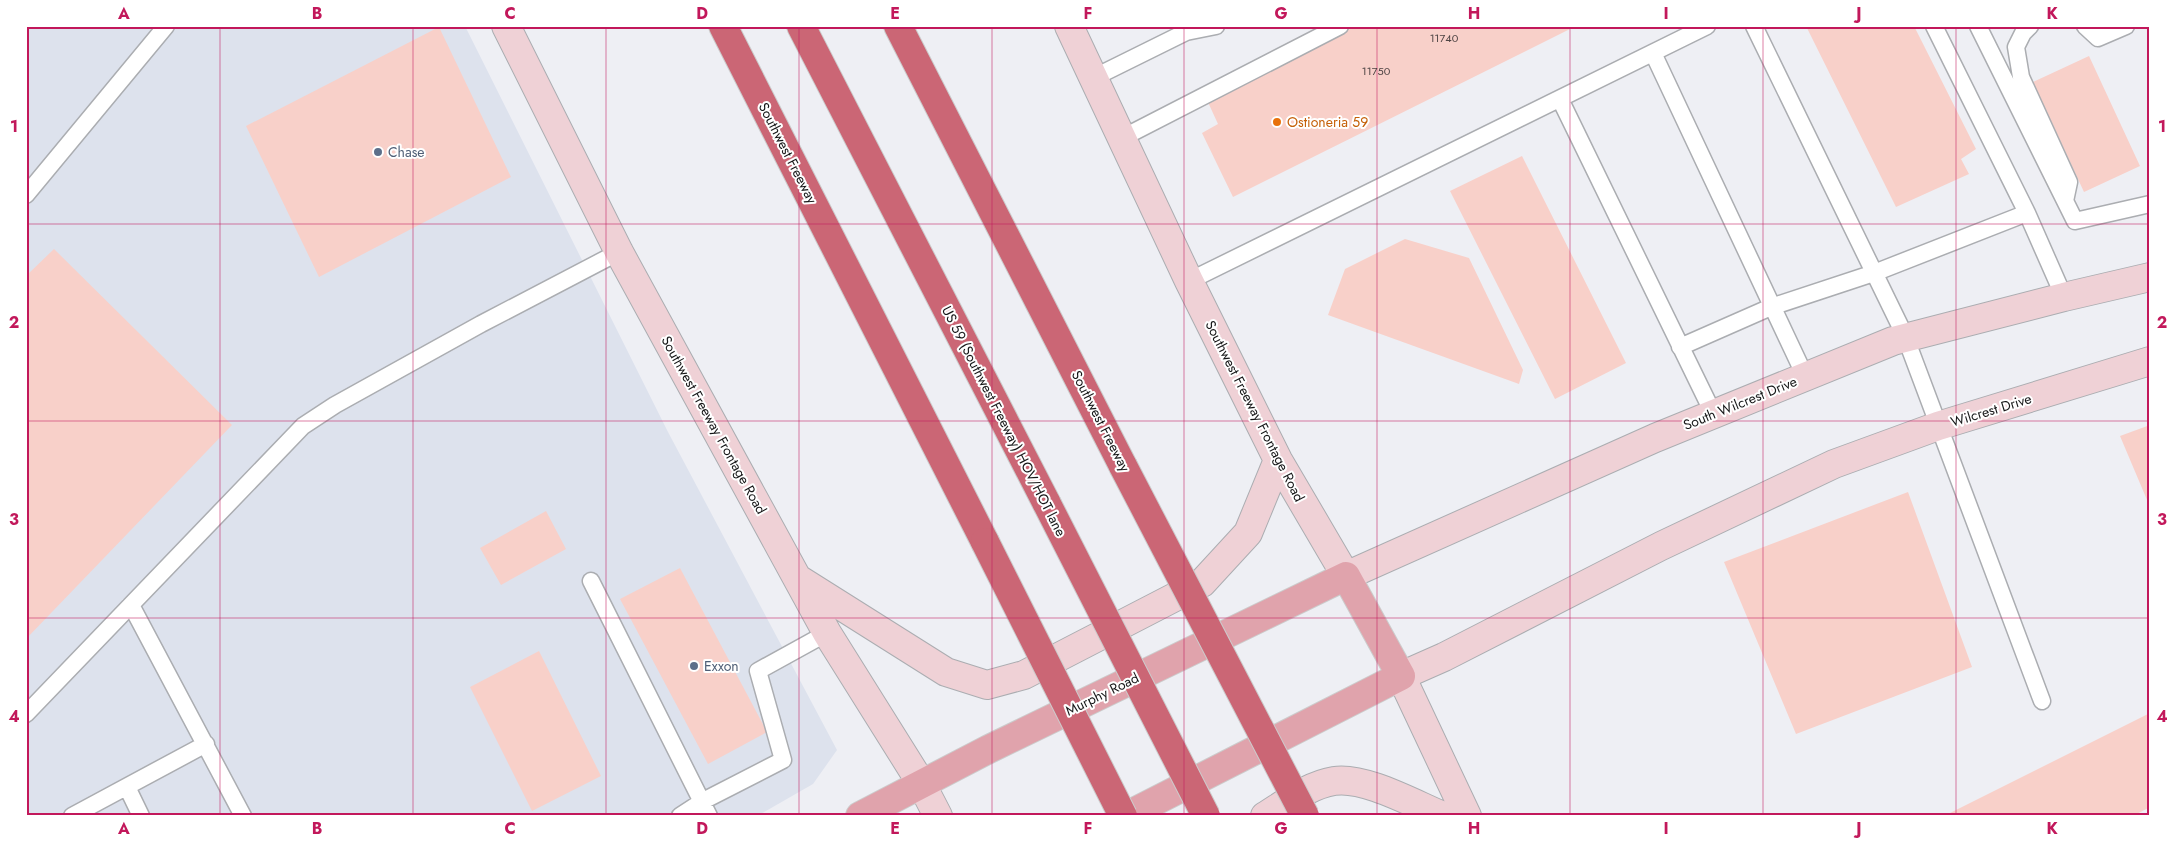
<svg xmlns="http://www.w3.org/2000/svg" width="2176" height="842" font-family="Jost,sans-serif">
<rect width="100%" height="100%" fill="#eeeff4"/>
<path fill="#dde2ed" d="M26 26H465L668 432 837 750 813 784 757 816H26Z"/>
<path fill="#f8d0c9" d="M1356 26H1576L1233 197 1202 133 1218 124 1207 100Z
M1806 26H1914L1976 149 1961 159 1969 174 1896 207Z
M439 27 511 177 319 277 246 126Z
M2089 56 2140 166 2084 192 2033 82Z
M1522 156 1626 363 1555 399 1450 191Z
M1405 239 1469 258 1523 370 1519 384 1328 315 1345 269Z
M54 249 232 425 26 639V276Z
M2150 425V507L2120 436Z
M1908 492 1972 667 1796 734 1724 562Z
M546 511 566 549 501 585 480 548Z
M680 568 767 732 708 764 620 599Z
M539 651 601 776 532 811 470 687Z
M2150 713V807L2133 816H1944Z"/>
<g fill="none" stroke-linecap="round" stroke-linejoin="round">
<g stroke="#abadb1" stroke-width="19">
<path id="service" d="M1754 26 1905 336 2042 701
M1934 26 2027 213 2064 297
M1978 26 2075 221 2150 204
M2030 26 2023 33 2016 47 2021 77 2069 182 2065 201
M2085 26 2098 38 2126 26
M1653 53 1805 376
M1093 78 1186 32 1216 26
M1560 99 1713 413
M1122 138 1340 26
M26 195 166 26
M1189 281 1707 26
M1680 347 1771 307 1874 273 2027 213
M591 581 709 816
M131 605 243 816
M26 714 303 426 335 405 481 324 619 252
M127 787 141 816
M72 816 206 744
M680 816 703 801 783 760 758 671 827 633"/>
</g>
<g stroke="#abadb1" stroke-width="30">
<path id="secondary" d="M506 26 619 252 827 633 921 783 938 816
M1069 26 1189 281 1278 460 1346 576 1655 438 1893 341 2064 297 2150 277
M800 580 946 672 987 685 1024 675 1202 583 1248 533 1278 460
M1265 816C1286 803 1309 785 1334 781 1364 776 1414 804 1443 816
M1467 816 1401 676 1444 657 1661 546 1834 464 1938 426 2150 361"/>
</g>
<g stroke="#ccc" stroke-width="30">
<path id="primary" d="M860 816 989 749 1346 576 1401 676 1126 816"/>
</g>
<g stroke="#ccc" stroke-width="30">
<path id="motorway" d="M723 26 985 542
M801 26 1047 504
M898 26 1123 466"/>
</g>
<use href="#service" stroke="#fff" stroke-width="16"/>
<use href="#secondary" stroke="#efd1d6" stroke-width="28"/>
<use href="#primary" stroke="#e0a3ac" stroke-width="28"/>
<use href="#motorway" stroke="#cb6675" stroke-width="28"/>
<g stroke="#ccc" stroke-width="30" stroke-linecap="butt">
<path id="motorway-bridge" d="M1123 466 1305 816
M1047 504 1206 816
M985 542 1123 816"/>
</g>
<use href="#motorway-bridge" stroke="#cb6675" stroke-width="28"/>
</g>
<path fill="none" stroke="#c2185b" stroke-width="1" stroke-opacity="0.55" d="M220 26V816M413 26V816M606 26V816M799 26V816M992 26V816M1184 26V816M1377 26V816M1570 26V816M1763 26V816M1956 26V816M26 224H2150M26 421H2150M26 618H2150"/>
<circle fill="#e8710a" stroke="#fff" stroke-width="2" cx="1277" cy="122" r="5"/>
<g fill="#5c6f8a" stroke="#fff" stroke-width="2">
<circle cx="378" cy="152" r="5"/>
<circle cx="694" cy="666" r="5"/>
</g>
<g text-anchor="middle" stroke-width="4" stroke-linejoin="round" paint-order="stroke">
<g font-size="11" fill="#4e4444">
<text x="1444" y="42">11740</text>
<text x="1376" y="75">11750</text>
</g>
<g font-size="14" fill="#c56008" stroke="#fff" text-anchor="start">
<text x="1287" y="127">Ostioneria 59</text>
</g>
<g font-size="14" fill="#4e5e75" stroke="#fff" text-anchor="start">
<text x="388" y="157">Chase</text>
<text x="704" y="671">Exxon</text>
</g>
<g font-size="14" fill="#151617" stroke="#fff">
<text transform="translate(788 153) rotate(63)" y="5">Southwest Freeway</text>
<text transform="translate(1740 403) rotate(-22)" y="5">South Wilcrest Drive</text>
<text transform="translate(1991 410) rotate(-17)" y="5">Wilcrest Drive</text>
<text transform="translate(1255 411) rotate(63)" y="5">Southwest Freeway Frontage Road</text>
<text transform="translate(1004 421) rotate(63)" y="5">US 59 (Southwest Freeway) HOV/HOT lane</text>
<text transform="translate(1101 421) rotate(63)" y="5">Southwest Freeway</text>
<text transform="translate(714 425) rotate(61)" y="5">Southwest Freeway Frontage Road</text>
<text transform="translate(1102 694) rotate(-26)" y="5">Murphy Road</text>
</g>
</g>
<rect width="2176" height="842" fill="none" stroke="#ffffff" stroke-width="55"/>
<rect x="28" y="28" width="2120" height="786" fill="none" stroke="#c2185b" stroke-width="2"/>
<g font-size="16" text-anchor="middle" font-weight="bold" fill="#c2185b">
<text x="124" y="19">A</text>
<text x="317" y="19">B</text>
<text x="510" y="19">C</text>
<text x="702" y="19">D</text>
<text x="895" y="19">E</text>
<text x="1088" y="19">F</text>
<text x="1281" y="19">G</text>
<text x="1474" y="19">H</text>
<text x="1666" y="19">I</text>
<text x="1859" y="19">J</text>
<text x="2052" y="19">K</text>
<text x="14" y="132">1</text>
<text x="2162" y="132">1</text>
<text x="14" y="328">2</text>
<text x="2162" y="328">2</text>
<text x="14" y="525">3</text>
<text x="2162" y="525">3</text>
<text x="14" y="722">4</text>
<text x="2162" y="722">4</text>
<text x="124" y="834">A</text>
<text x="317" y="834">B</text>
<text x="510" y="834">C</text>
<text x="702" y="834">D</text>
<text x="895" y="834">E</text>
<text x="1088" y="834">F</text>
<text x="1281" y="834">G</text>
<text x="1474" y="834">H</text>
<text x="1666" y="834">I</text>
<text x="1859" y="834">J</text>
<text x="2052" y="834">K</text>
</g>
</svg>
